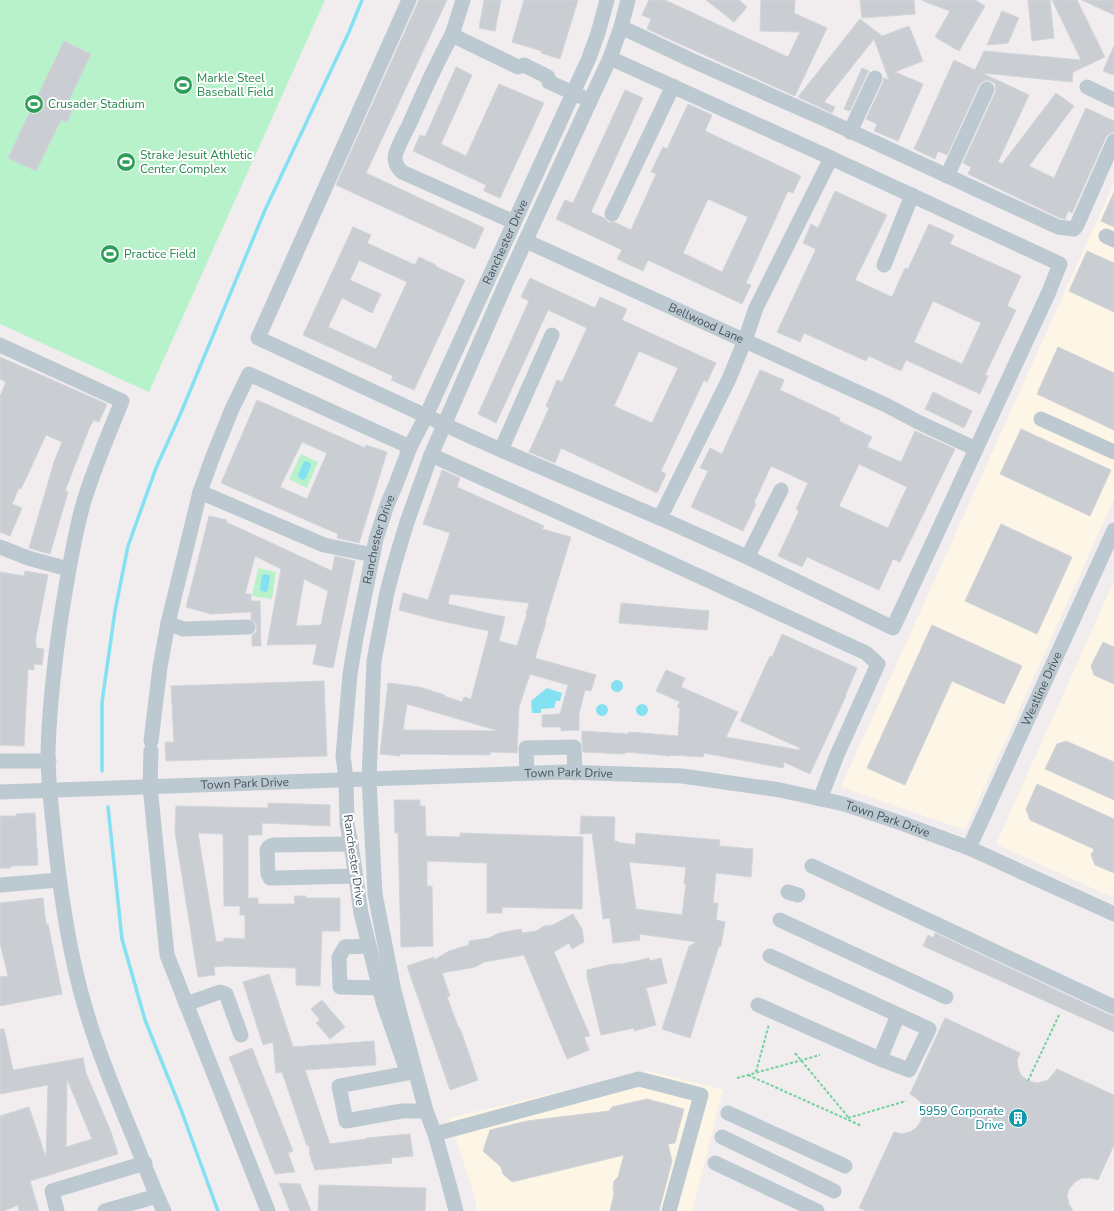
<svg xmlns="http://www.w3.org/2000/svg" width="1114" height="1211" font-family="'Nunito Sans',sans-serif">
<rect width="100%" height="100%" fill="#f1edee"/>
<path fill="#fdf5e5" d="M1114 183V499L965 830 841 787Z
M1114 581V898L996 844Z
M647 1071 723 1090 692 1211H477L474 1194 449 1118Z"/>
<path fill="#b8f2cb" d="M0 0H325L149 392 0 324Z
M301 454 318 462 307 488 289 479Z
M258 568 276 572 272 599 252 596Z"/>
<path fill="#83e1f1" d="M306 461 310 463 311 465 306 478 303 480 299 478 298 475 303 463Z
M264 574 269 575 270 576 268 590 266 592 261 591 260 589 262 576Z
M611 686a6 6 0 1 1 12 0a6 6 0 1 1-12 0Z
M547 688 562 693 560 701H556L554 708 541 709V713H532L531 701Z
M596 710a6 6 0 1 1 12 0a6 6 0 1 1-12 0Z
M636 710a6 6 0 1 1 12 0a6 6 0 1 1-12 0Z"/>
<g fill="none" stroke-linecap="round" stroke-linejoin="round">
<path stroke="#83e1f1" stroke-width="3.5" d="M102 771V702L115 611 128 546 156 468 180 415 265 210 349 32 362 0
M108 807 122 939 145 1020 180 1107 218 1211"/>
</g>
<path fill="#caced3" stroke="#d1d4da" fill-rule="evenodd" d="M419 0H447L366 173 484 228 475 249 336 185Z
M484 0H501L495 31 479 28Z
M524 0H578L560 59 541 53 542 51 512 42Z
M649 0H665L788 57 800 32 760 31 761 0H795L794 13 827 28 795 96 647 29 651 19 642 15Z
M706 0H739L747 7 734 22Z
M860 0H914L915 14 862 18Z
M923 0H975L985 6 959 51 935 37 950 11 923 1Z
M1028 0H1050L1054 38 1032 41Z
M1052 0H1077L1105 57 1073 72 1072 82 982 73 1029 95 998 162 1002 164 1056 93 1074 106 1029 166 1054 178 1086 108 1114 121V132L1109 134 1106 137 1072 213 1068 211 1065 219 1060 218 968 174 971 167 963 163 995 93 996 88 995 84 991 81 986 80 982 82 979 85 947 155 938 151 935 159 914 149 954 60 975 70 984 51 1081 60Z
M1082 0H1114V15Z
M1002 11 1019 18 1008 43 987 45Z
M860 19 882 36 909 26 923 61 895 72 923 84 898 141 874 131 877 124 866 119 883 82 884 78 889 80 874 39 824 102 835 107 832 113 798 97Z
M64 41 91 54 67 104 74 107 67 122 61 120 36 171 8 158Z
M1114 46V75L1103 71Z
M456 67 472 75 441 144 466 156 499 84 544 103 500 198 484 191 486 185 413 151 420 135 425 137Z
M862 68 869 71 867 74 850 111 844 109Z
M625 90 643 98 591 212 604 218 608 222H614L631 230 656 174 651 172 663 147 667 149 688 104 712 115 705 131 801 176 793 193 788 191 746 283 751 285 742 304 648 260 643 271 617 259 622 250 556 219 565 200 573 203ZM708 199 748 217 722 272 683 253Z
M835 191 887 215 855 280 892 297 905 268 908 269 929 224 954 235 950 244 1021 276 1007 306 1016 310 985 375 988 376 980 394 906 360 901 371 869 356 866 361 804 333 800 342 777 332 816 249 803 243 811 224 818 228ZM933 301 981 323 962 364 914 342Z
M1114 192V227L1101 221Z
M353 227 371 235 367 243 415 265 419 257 436 265 435 266 465 280 414 390 391 380 393 376 303 335ZM359 260 407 282 376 349 328 327 342 298 372 313 381 294 350 280Z
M1087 251 1114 263V312L1069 291Z
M530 278 595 308 600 297 627 309 622 320 716 363 707 382 704 380 661 471 666 474 657 493 561 448 555 463 529 452 549 408 546 406 557 380 562 382 587 328 548 310 496 423 478 414 529 301 521 297ZM639 351 678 368 652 423 614 406Z
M1058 347 1114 373V430L1037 394Z
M0 357 107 404 99 422 94 420 90 426 65 491 68 492 50 554 29 548 54 462 62 442 46 435 21 489 19 488 12 504 22 508 10 536 0 532V396L6 382 0 379Z
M760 370 784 380 780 390 840 418 839 421 872 437 867 447 901 462 915 431 955 449 900 562 893 559 879 590 807 557 802 567 778 556 799 511 796 509 808 483 771 466 754 503 756 504 743 531 691 507 708 471 700 468 710 448 722 454ZM859 464 907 487 888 528 839 506Z
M933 392 972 411 964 428 925 409Z
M257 400 365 448 366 445 387 452 359 543 337 538 338 534 221 483ZM302 442 327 453 307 499 280 487Z
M1021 429 1111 470 1090 516 1000 474Z
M442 470 460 478 457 487 544 526 542 529 571 537 545 622H546L535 658 596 675 591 691 585 690 579 713V730L561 731V727H542V715L560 714 568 685 530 674 519 707 517 753 490 752V755L400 754V756L380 754 388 683 419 687 445 695 444 696 462 702 464 697 471 699 489 631 441 621 399 610 403 593 428 600 450 533 423 524ZM450 594 529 603 526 614H527L517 646 499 641 505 617 448 604ZM407 704 499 731 403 730Z
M209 516 227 520 226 522 332 571 335 556 355 561 333 668 313 664 317 644 267 645 281 569 255 556 245 594H251V601H260L261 646H252V635L256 632 257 627 255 622 251 619V612L211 614 186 607ZM304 579 328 591 321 625 296 626Z
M1001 524 1072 557 1037 634 965 601Z
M25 571 48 575 35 642H36V648L44 649 42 665 34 664V670L28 669 24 746 0 745V572L24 576Z
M621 603 709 611 707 630 619 623Z
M932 625 1022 666 1004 704 952 681 905 785 867 768Z
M782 634 857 668 845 696H846L810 774 784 762 783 768 704 753 703 757 670 755V756L625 752V754L583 752 582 742V731L628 734 629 732 678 736 680 708 677 707 680 702 656 691 666 670 685 678 681 687 738 712 726 737 799 750 800 748 740 721 770 656 772 657Z
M1103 642 1114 647V684L1094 675 1091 666Z
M324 681 327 756 166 761 165 742H174L171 686Z
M1066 741 1114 762V800L1045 769 1057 744Z
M1037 784 1114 819V873L1095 865 1091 855 1094 849 1030 820 1026 809Z
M394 800H420V806H425L426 836 460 837V833L583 837 582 909 502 907V913H487V863L427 861V886H432L433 946 401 947 398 833H395Z
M268 803 330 805V826L262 823V835H248V898H258V904H295L294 896H306V898H340V931H322L320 986 296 985V968L225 966 214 967 215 975 198 977 175 832 176 806 268 808ZM198 833 223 834 224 906H240V915H245V939L224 938V941L216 942Z
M35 813 38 865 11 866V868H0V816H16V814Z
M581 816 615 817 614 841H617V842L635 845 636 833 720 840 719 846 753 849 751 877 716 873 713 903H718L716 920 725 922 721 946H719L690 1038 662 1029 689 946 697 942 639 934 640 940 613 943 610 918 603 919 592 833 580 834ZM629 862 686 867 684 884H686L682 915 636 909Z
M43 898 46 924H48L62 994 0 1006V977L8 976 0 943V903Z
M573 914 582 929 584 942 572 949 569 943 554 952 590 1036 584 1037 589 1050 567 1059 524 955 484 962 475 967 442 973 450 996 447 997 459 1029 460 1028 478 1080 450 1090 407 966 434 957V960L449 951 469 945V941L489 938 499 933 521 929 523 933 536 931 544 926 553 925Z
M935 933 1110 1015 1114 1016V1032L923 946 928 935 933 938Z
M649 958 650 961 661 958 667 983 646 988 656 1025 634 1031V1028L601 1035 587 977V970L612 964H622Z
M269 974 293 1047 374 1041 376 1065 305 1070 330 1144 366 1139V1138L410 1134 413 1156 391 1158 392 1163 315 1170 310 1156 309 1145 307 1146 282 1072 276 1073 273 1042 263 1045 243 982Z
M322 1000 345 1027 330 1039 316 1023 320 1020 311 1009Z
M945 1018 1020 1053 1017 1060 1018 1068 1021 1075 1028 1081 1038 1083 1048 1080 1057 1069 1114 1095V1145L1098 1180 1091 1178H1082L1075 1182 1069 1189 1067 1195 1069 1204 1073 1211H867L859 1208 894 1132 902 1134 910 1132 916 1128 921 1121 923 1114 921 1103 916 1098 910 1094Z
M0 1029H4L13 1070 83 1058 86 1073 111 1132 118 1154 30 1181 39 1211H19L18 1205 4 1211H0V1116L29 1107 46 1158 48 1085 0 1094ZM67 1079 92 1139 66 1147Z
M252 1048 293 1151 288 1153 295 1172 275 1174 229 1057Z
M647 1099 684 1109 675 1143 668 1144 672 1161 659 1211H610L614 1194 613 1188 614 1181 618 1177 624 1155 512 1182 503 1174 501 1167 483 1151 490 1130 527 1121 609 1111 612 1107Z
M279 1183 300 1184 311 1211H290Z
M319 1185 426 1188 425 1211H318Z"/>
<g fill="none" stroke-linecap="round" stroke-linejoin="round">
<path stroke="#6ed29b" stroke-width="2" stroke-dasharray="3 2" stroke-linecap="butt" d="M795 1053 849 1118
M756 1072 769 1024
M748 1075 862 1126
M737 1078 820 1055
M1028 1081 1059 1015
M848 1118 906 1101"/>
<g stroke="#bdc9d1" stroke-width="15">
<path d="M409 0 258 338 465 434 501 450 552 335"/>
<path d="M621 27 691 60 822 118 1058 227 1074 229 1077 225 1114 141"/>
<path d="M452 35 463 0"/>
<path d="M610 58 831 158 1060 264 1048 294 893 628 745 556"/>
<path d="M1087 87 1114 100"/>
<path d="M850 132 875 78"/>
<path d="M947 176 987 89"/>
<path d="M612 214 673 86"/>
<path d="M514 222 402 172C398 168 395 164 395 158 395 151 404 135 408 127 422 96 435 65 452 35L518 67 524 65 548 77 549 82 582 97"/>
<path d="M1106 236 1114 240"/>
<path id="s1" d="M526 241 886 405 918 422 976 449"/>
<path d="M884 265 912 195"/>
<path d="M0 345 122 401C108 436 92 472 82 508 72 546 66 585 60 624 54 667 49 710 48 754 48 783 52 812 55 842 61 898 69 953 85 1007 97 1049 114 1090 130 1129 142 1157 151 1185 164 1211"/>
<path d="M1041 419 1114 452"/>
<path d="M501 450 660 518 729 379 745 340 756 308 831 158"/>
<path d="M431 455 618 539 866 653 878 664 837 755 820 799"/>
<path d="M200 492 324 545 373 555"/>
<path d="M660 518 745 556 750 552 781 490"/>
<path d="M0 547 28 558 68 569"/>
<path d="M168 623 183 629 248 627"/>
<path d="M151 741 160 667 168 623 200 492 213 456 232 409 249 374 410 447"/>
<path d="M151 751 150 786 167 955 268 1211"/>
<path d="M0 761H49"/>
<path d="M527 773 526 748 574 747 575 773"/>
<path id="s2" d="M0 792 564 772 682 776 780 790 844 804 904 824 969 848 1114 914"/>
<path d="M351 844 273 845 269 847 267 850 268 874 270 878H275L355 876"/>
<path id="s3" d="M969 848 1114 530"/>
<path d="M812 866 1114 1007"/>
<path d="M0 885 59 880"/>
<path d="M788 892 798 895"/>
<path d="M780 920 946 997"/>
<path d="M369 946 345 947 339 957 340 987 379 988"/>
<path d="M186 1004 220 992 226 994 241 1035"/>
<path d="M758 1005 880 1059 909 1070 929 1029 770 956"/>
<path d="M880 1059 898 1015"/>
<path id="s4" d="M406 1068 383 1002 361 913 351 844 347 824 346 779 343 756 350 674 356 638 376 539 387 505 396 484 410 447 426 416 589 58 598 33 607 0"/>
<path d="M408 1073 339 1086 346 1121 402 1111H426"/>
<path d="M728 1113 845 1166"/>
<path d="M435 1134 639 1079 701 1095 669 1211"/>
<path d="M722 1137 834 1191"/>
<path d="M715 1163 817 1211"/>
<path d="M57 1211 52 1191 145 1163"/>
<path d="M105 1211 157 1196"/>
<path d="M456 1211 446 1173 435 1134 426 1111 394 991 375 894 369 779 374 661 387 592 395 562 407 522 431 455 506 283 610 58 621 27 628 0"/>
</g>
</g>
<defs>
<g id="stadium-disc" transform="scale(1)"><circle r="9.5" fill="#2e9e5b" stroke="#fff"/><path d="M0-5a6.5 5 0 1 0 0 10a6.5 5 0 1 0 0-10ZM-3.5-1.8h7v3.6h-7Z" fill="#fff"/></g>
<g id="building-disc" transform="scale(1)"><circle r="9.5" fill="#0f9aa8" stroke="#fff"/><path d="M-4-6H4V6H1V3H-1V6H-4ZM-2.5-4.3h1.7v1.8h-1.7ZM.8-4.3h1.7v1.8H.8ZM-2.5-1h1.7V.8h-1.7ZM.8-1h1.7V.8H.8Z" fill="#fff"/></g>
</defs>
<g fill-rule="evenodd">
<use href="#stadium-disc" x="183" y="85"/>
<use href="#stadium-disc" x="34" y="104"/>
<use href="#stadium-disc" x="126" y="162"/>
<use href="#stadium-disc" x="110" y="254"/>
<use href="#building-disc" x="1018" y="1118"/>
</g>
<g text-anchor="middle" stroke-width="4" stroke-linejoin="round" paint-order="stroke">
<g font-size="12" fill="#27864d" stroke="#fff" text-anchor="start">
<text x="197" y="82">Markle Steel<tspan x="197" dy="14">Baseball Field</tspan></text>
<text x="48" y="108">Crusader Stadium</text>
<text x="140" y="159">Strake Jesuit Athletic<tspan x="140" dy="14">Center Complex</tspan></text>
<text x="124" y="258">Practice Field</text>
</g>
<g font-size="12" fill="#45535c" stroke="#fff">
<text dy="4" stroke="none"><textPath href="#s4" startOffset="864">Ranchester Drive</textPath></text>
<text dy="4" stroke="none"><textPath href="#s1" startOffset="198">Bellwood Lane</textPath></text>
<text dy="4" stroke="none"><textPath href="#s4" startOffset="540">Ranchester Drive</textPath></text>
<text dy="4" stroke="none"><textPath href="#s3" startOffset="175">Westline Drive</textPath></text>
<text dy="4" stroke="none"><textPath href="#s2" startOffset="569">Town Park Drive</textPath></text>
<text dy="4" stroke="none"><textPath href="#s2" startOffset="245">Town Park Drive</textPath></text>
<text dy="4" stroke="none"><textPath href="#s2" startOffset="893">Town Park Drive</textPath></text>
<text transform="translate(354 860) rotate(82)" y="4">Ranchester Drive</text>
</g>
<g font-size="12" fill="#0d838f" stroke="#fff" text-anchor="end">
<text x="1004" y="1115">5959 Corporate<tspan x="1004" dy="14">Drive</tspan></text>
</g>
</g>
</svg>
